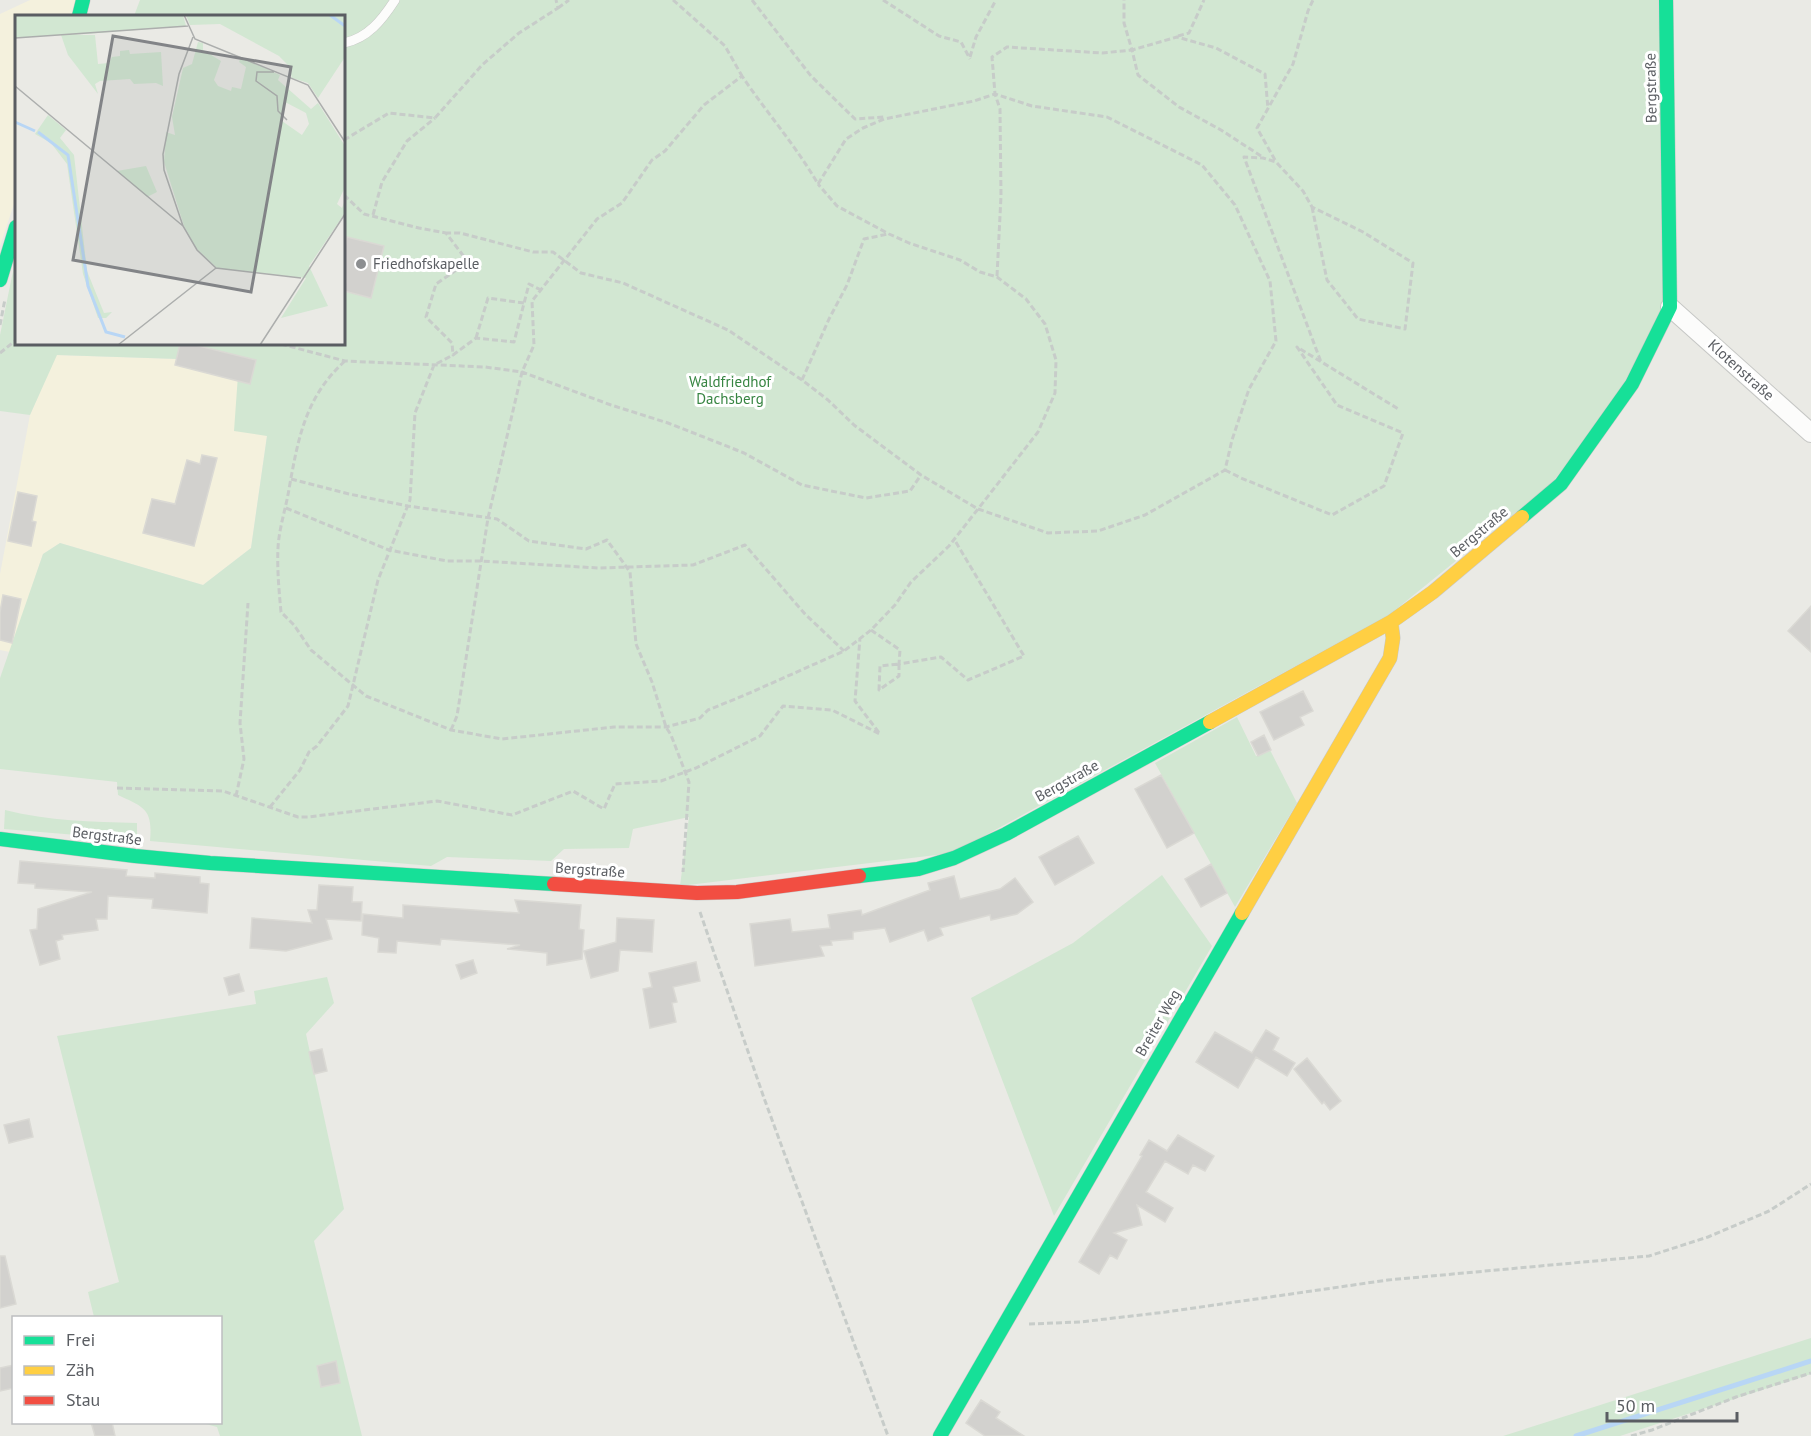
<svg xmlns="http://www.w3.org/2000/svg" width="1811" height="1436" font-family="'PT Sans',sans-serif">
<rect width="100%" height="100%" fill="#eaeae5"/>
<path fill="#f4f1dd" d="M30 0H76L71 16H16V198L0 246V14Z
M56 355 239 361 267 435 251 548 203 585 60 543 43 554 10 652 0 650V574L30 415Z"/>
<path fill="#d2e7d2" d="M140 0H1658L1669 298 1614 402 1552 483 1389 615 953 853 680 886 689 817 633 829 629 848 564 849 551 861 447 857 431 866 150 841C153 809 144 807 118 795L117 782 0 769V678L43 554 60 543 203 585 251 548 267 436 234 431 239 361 57 355 30 415 0 411V335L12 276 16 261V344H344V16H134Z
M1237 717 1256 756 1270 750 1297 803 1235 907 1155 763Z
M5 810C49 821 92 822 137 823V840L4 829Z
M1162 875 1212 946 1054 1216 971 998 1073 943Z
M327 977 334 1003 306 1034 344 1209 314 1241 362 1436H220L217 1427 202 1423 220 1422V1318L94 1317 88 1292 119 1282 57 1036 256 1004 254 991Z
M1811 1338V1374L1620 1436H1503Z"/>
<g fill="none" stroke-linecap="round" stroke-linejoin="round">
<path stroke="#b8d6f5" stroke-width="5" d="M1576 1436 1811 1361"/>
</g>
<path fill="#d2d1ce" stroke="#dad9d4" stroke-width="1.5" d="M347 237 384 246 371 298 344 291 346 281H344V252Z
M180 344H191L256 360 250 384 175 365Z
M202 455 217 458 194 546 143 533 152 499 175 504 187 460 200 464Z
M18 492 37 496 32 521 36 522 31 546 8 541Z
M3 595 21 599 12 643 0 640V612Z
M1811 606V652L1788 631Z
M1303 691 1313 711 1300 717 1304 725 1274 740 1260 712Z
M1264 735 1271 750 1258 756 1251 742Z
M1161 775 1194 833 1167 848 1135 789Z
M1078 836 1094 863 1055 885 1039 857Z
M20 861 127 870 126 876 155 878V873L200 877V883L209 884 207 913 152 908 153 899 108 896 107 919H96L98 930 62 935 63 939 56 941 60 959 40 965 30 930 37 929 38 909 92 892 35 888V884L18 883Z
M1211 864 1227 893 1201 907 1185 879Z
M954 876 960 899 1000 889 1015 878 1033 902 1017 914 991 920 990 915 940 928 943 935 928 941 924 930 890 942 885 928 853 932V939L831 941 832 945 820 946 824 956 755 966 750 924 790 919 792 932 830 928 828 915 861 910 862 915 930 890 928 883Z
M319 885 353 887 352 902H362L361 921 326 919 332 939 286 951 250 948 252 918 312 923 308 910H317Z
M515 900 581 905 579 929 584 930 582 959 547 965V953L507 949 520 945 441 939 440 945 397 941 396 953 378 952 379 938 362 935 363 914 403 918V905L519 913Z
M617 918 654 920 652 952 620 950 618 971 591 978 584 951 616 942Z
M473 960 477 973 461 979 456 965Z
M696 962 700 981 673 987 677 1002 672 1003 676 1022 650 1028 643 989 652 987 649 973Z
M239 974 244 991 229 995 224 978Z
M1266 1030 1279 1038 1273 1050 1295 1063 1287 1076 1256 1057 1238 1088 1196 1062 1215 1032 1252 1053Z
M322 1049 327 1071 314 1074 309 1052Z
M1307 1058 1341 1101 1330 1110 1324 1102 1322 1104 1294 1069Z
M29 1119 33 1137 9 1143 4 1125Z
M1178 1135 1214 1156 1205 1171 1193 1165 1188 1174 1165 1161 1146 1192 1173 1208 1165 1222 1137 1205 1142 1225 1114 1233 1127 1240 1117 1259 1110 1255 1099 1274 1079 1262 1142 1156 1140 1155 1149 1140 1167 1151Z
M0 1256H5L16 1304 0 1308Z
M336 1361 340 1383 321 1387 317 1366Z
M14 1365V1388L0 1391V1368Z
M981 1400 1000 1412 996 1418 1024 1436H985L966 1423Z
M91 1422H112L115 1436H95Z"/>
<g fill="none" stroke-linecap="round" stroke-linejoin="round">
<g stroke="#c6c7c5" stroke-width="10">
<path id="lane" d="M344 43C368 38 382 20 395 0"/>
</g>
<g stroke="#c6c7c5" stroke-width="20">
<path id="street" d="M1670 307 1811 433"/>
</g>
<g stroke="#c7c7c6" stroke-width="15">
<path id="fast" d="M79 16 83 0
M0 280 16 227
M1522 517 1561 484 1632 384 1670 307 1666 0
M0 839 135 856 210 863 554 884
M859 876 918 869 954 858 1006 834 1210 722
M940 1436 1242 913"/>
</g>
<g stroke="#c7c7c6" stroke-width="15">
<path id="slow" d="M1210 722 1391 622 1433 592 1522 517
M1242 913 1390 658 1393 638 1391 622"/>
</g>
<g stroke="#c7c7c6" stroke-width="15">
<path id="jam" d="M554 884 697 893 737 892 859 876"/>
</g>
<path stroke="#c7ccc9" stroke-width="3" stroke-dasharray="6 3" stroke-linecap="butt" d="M673 0 725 46 742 76
M752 0 811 76 855 119 884 117
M883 0 939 36 961 42 970 59
M558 8 569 0
M1178 36 1189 33 1204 0
M970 57 976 37 996 0
M344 140 389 113 435 118 482 65 519 33 558 8 556 0
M1261 156 1221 130 1179 107 1138 75 1132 50 1177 37 1216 48 1265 74 1268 109
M1275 160 1257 128 1293 64 1308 11 1313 0
M344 195 364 214 419 228 446 233 468 262 436 284 426 317 452 343 453 355 476 338 514 342 529 284 541 290
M1312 207 1327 280 1358 319 1405 329 1413 263 1363 232 1312 207 1303 191 1276 162 1263 158 1244 157 1321 362
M373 215 382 182 407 141 435 118
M997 276 1001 196 1000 109 995 94 992 57 1007 47 1102 53 1132 50 1124 23V0
M0 325 5 299
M476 338 488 298 524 303
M281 344 345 361 485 367 522 372 611 405 668 423 719 443 744 453 802 485 866 498 910 491 921 475
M0 353 16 340
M345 361C305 397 298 439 289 489 286 508 279 528 278 548 277 569 279 591 281 612L294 625 311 650 366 696 451 730 502 739 614 727H666L700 718 708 710 745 695 844 651 871 630 895 605 911 582 949 546 978 509 921 475 854 425 828 400 802 380 728 330 623 283 581 273 553 252H533L460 233H446
M802 380 829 319 847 285 864 239 888 234
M1225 470 1241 478 1332 515 1384 486 1403 433 1337 405 1297 347 1400 410
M291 479 349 494 408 506 497 519 529 541 586 549 607 540 630 572 636 644 652 682 666 727 671 735 689 782 683 872
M286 508 389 550 447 561H481L598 568 693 565 745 545 805 614 844 651
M871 630 900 650 899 664 941 657 968 680 1024 656 954 539
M899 664V676L879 690 880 666Z
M451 730 457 716 488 518 522 372 534 345 532 301 597 219 622 203 652 160 665 151 704 105 742 76C767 113 796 146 818 184L846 139 863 128 884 119 974 101 995 94 1032 106 1107 117 1202 165 1235 205 1270 281 1276 341 1249 389 1232 440 1225 470 1145 515 1098 531 1048 533 978 509 1038 432 1055 393 1056 360 1045 324 1026 299 997 277 980 272 960 260 909 243 889 234 837 206 818 184
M117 788 223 791 298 817H308L437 801 512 815 573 791 604 809 615 784 661 781 696 768 760 736 783 706 832 710 880 734 855 701 860 638
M236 796 244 759 240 723 248 603
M270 807 300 770 309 752 317 746 348 706 378 580 410 500 415 413 434 365 453 355
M700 912 764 1098 888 1436
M1029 1324 1080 1322 1166 1312 1388 1280 1649 1256 1708 1237 1769 1211 1811 1184
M1631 1436 1652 1430 1736 1397 1811 1373"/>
<use href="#lane" stroke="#fcfcfb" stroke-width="9"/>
<use href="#street" stroke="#fcfcfb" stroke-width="18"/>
<use href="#fast" stroke="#16e098" stroke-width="14"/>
<use href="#slow" stroke="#ffcf43" stroke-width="14"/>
<use href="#jam" stroke="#f24e42" stroke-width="14"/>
</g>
<circle fill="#8c8e90" stroke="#fff" stroke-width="2" cx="361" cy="264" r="6"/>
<g text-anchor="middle" stroke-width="6" stroke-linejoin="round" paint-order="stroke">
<g font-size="15" fill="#5a5d62" stroke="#fff">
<text transform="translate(1651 88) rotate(-91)" y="5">Bergstraße</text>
<text transform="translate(1741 370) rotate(42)" y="5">Klotenstraße</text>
<text transform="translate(1479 532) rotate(-40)" y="5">Bergstraße</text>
<text transform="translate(1067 781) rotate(-29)" y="5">Bergstraße</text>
<text transform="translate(107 836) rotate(7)" y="5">Bergstraße</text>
<text transform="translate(590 870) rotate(4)" y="5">Bergstraße</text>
<text transform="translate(1158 1023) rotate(-60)" y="5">Breiter Weg</text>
</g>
<g font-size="15" fill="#5a5d62" stroke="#fff" text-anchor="start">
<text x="373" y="269">Friedhofskapelle</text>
</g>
<g font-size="15" fill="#378542" stroke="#fff">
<text x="730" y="387">Waldfriedhof<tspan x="730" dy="17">Dachsberg</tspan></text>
</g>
</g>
<g transform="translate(15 15)">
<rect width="330" height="330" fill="#eaeae5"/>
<path d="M0 0H168L171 11 58 20H80L83 49 94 48 97 42 105 41V36L114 35 115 39 146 37 148 71 141 68 119 69 115 64 85 66 80 69 83 79 53 40 46 20 0 23ZM171 0H330V42L303 83 293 68 277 63 273 50 264 41 205 9 175 10ZM183 27 188 28V35L206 46 199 65 203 71 216 76 217 72 226 74 231 52 224 47 226 42 265 60 263 65 296 94 303 88 330 131V172L322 189 327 193 330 185V198L294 251 313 291 266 303 291 263 202 253 182 234 169 211 149 147 151 117 160 120 157 102 168 53 177 49ZM270 87 291 98 294 109 287 120 267 106ZM33 100 51 115 45 123 59 140 72 256 89 298 97 297 91 303H83L68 259 52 149 36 128 20 119ZM131 151 142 177 132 182 102 156Z" fill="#d2e7d2" fill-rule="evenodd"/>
<path fill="none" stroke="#b8d6f5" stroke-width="3" d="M315 0 330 11M0 107 20 116M23 117 53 140 73 271 91 317 110 322"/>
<path fill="none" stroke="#acaead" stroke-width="1.5" d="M169 0 180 24 293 70 330 127M178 22 164 59 148 139 149 155 168 211 182 235 201 253 286 263M0 23 173 11M259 57H242L241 66 262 81 263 96 272 105M0 71 168 211M103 330 201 253M245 330 330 199"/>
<path fill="#828487" fill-opacity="0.15" stroke="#828487" stroke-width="3" d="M98 21 276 52 236 277 58 245Z"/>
<rect width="330" height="330" fill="none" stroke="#5a5d62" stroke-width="3"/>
</g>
<rect x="12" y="1316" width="210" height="108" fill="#ffffff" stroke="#bdbec0" stroke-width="1.5"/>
<rect x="24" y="1336" width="30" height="9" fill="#16e098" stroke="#bdbec0" stroke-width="1.5"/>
<text x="66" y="1346" font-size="18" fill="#5a5d62">Frei</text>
<rect x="24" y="1366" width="30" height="9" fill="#ffcf43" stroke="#bdbec0" stroke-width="1.5"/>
<text x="66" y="1376" font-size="18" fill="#5a5d62">Zäh</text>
<rect x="24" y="1396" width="30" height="9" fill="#f24e42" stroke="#bdbec0" stroke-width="1.5"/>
<text x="66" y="1406" font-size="18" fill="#5a5d62">Stau</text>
<path d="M1607 1412v9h130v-9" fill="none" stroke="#5a5d62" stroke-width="3"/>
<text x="1616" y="1412" font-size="18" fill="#5a5d62" stroke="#ffffff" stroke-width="4.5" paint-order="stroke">50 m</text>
</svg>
